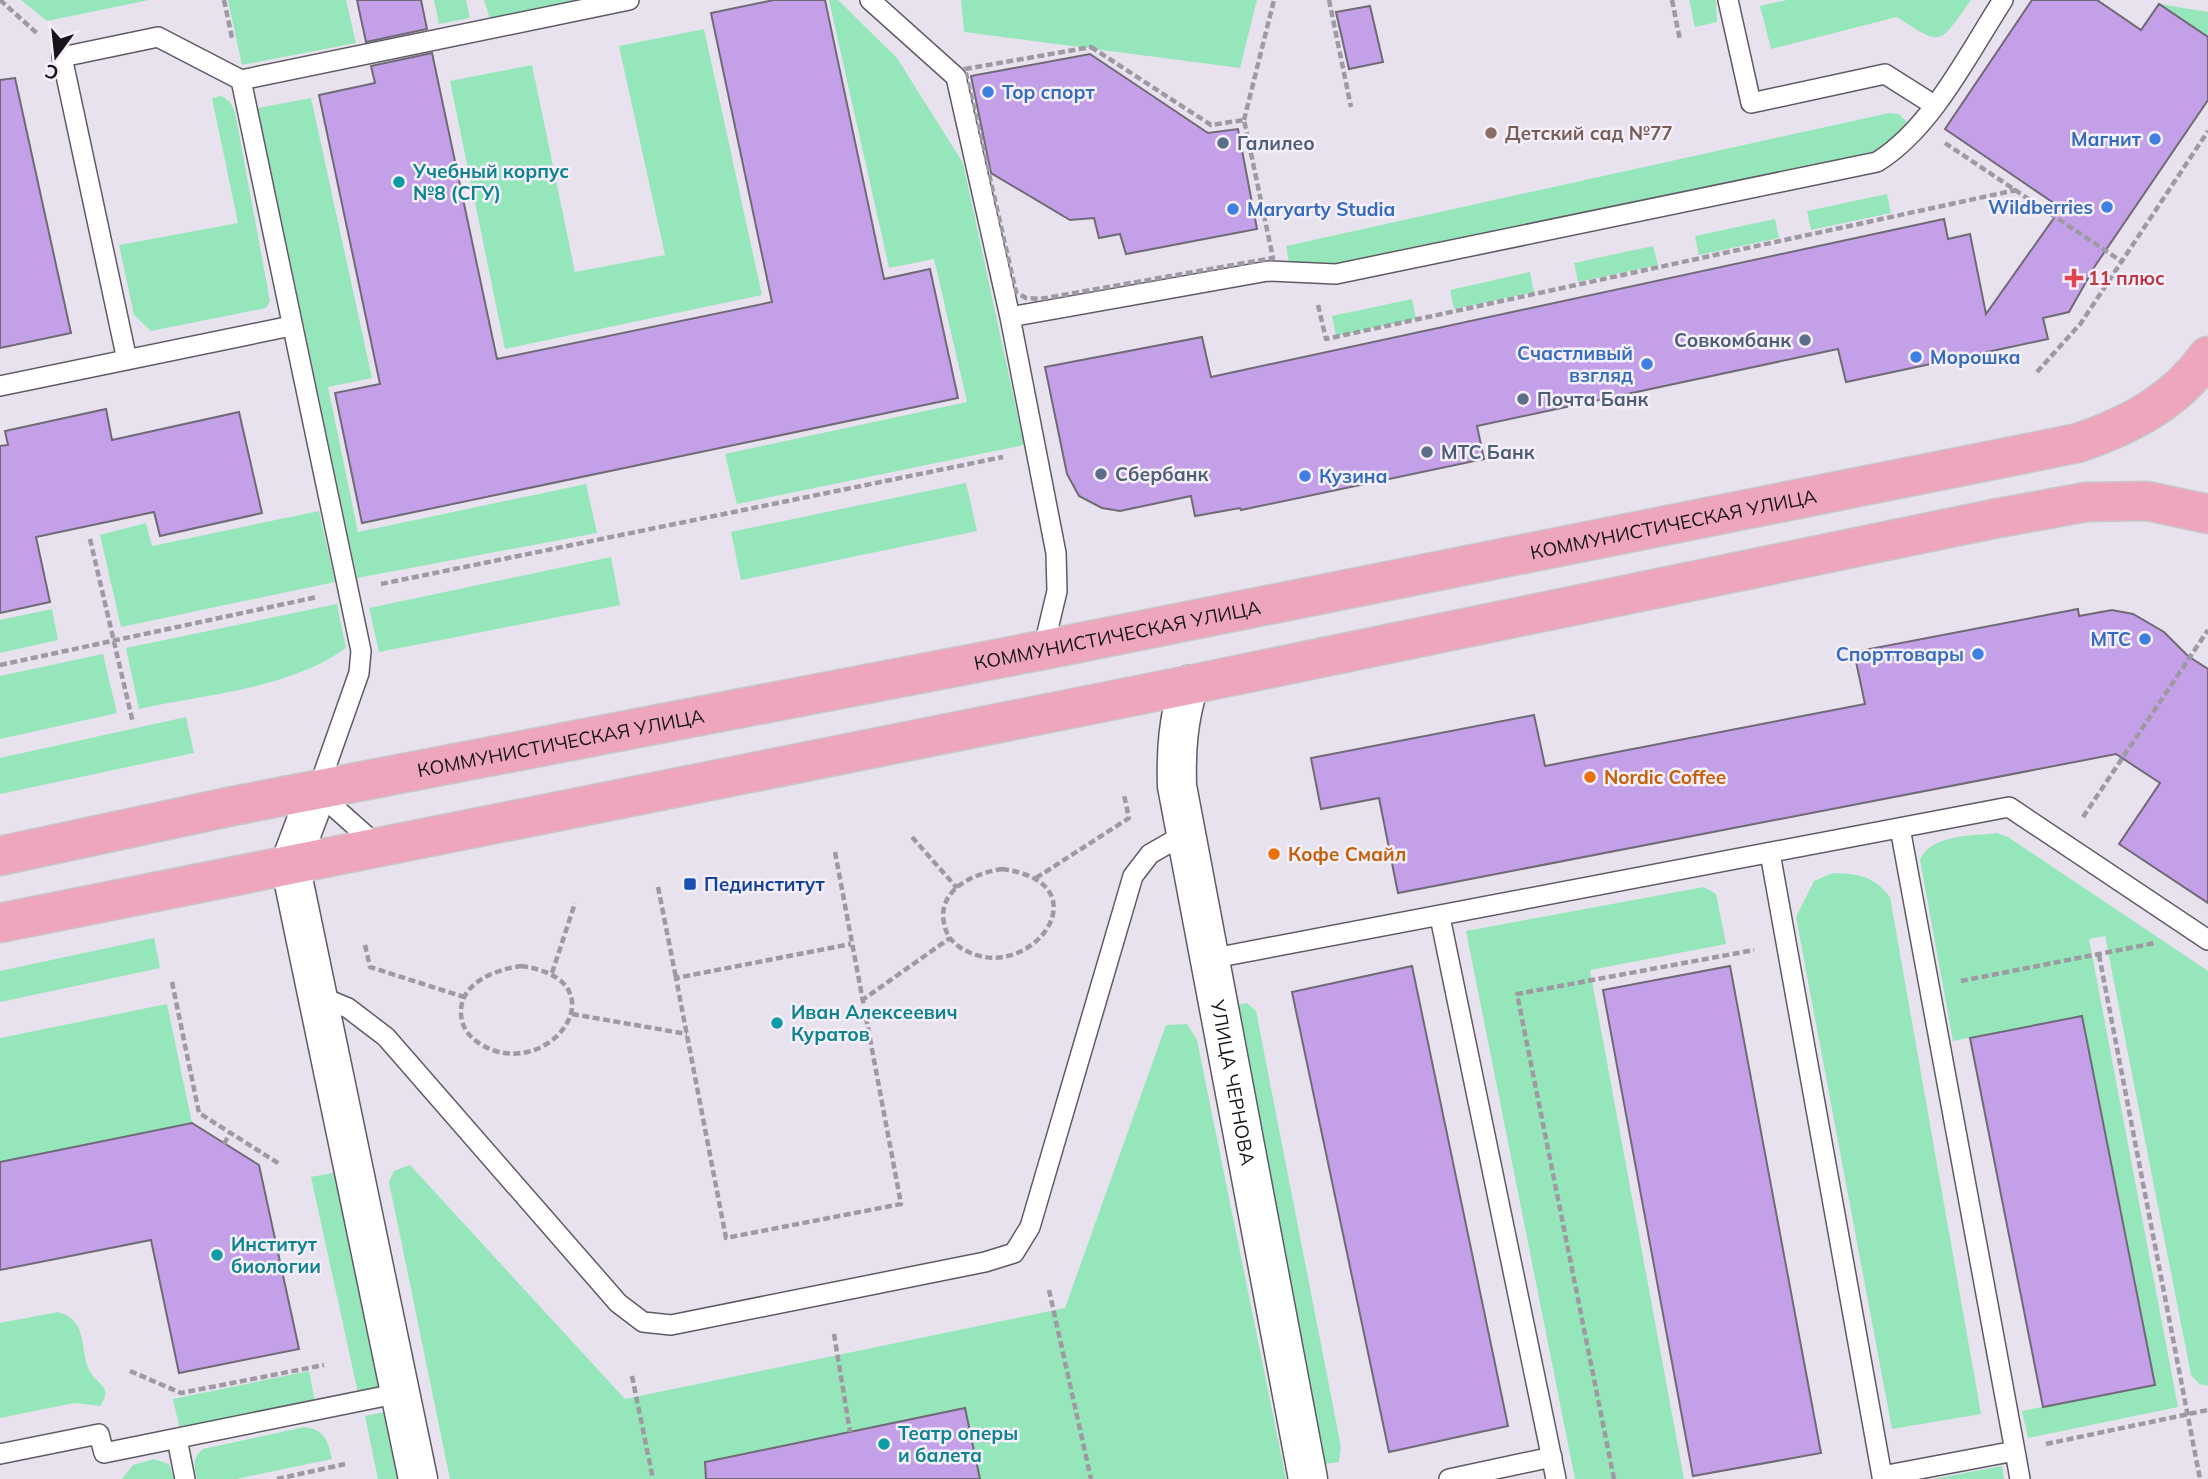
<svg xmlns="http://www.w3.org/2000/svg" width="2208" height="1479" font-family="Mulish,sans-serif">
<rect width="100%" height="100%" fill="#e8e2ee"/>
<path fill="#95e7bb" d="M21 0H149L47 21Z
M228 0H346L356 43 242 65Z
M434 0H466L470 18 439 24Z
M484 0H593L490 19Z
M829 0H838L897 58 963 163 1024 445 737 504 725 454 967 402 934 259 889 268Z
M961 0H1257L1240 68 964 32Z
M1689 0H1716L1717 22 1695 27Z
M1787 0H1971C1939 44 1944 48 1897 17L1771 49 1760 6Z
M2159 4 2208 12V37Z
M704 29 762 295 505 349 450 81 532 65 575 272 665 255 619 46Z
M222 96 230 102 235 112 270 301 266 308 151 331 134 315 119 245 238 223 212 98Z
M311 98 372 378 328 387 358 532 586 484 597 533 357 578 258 108Z
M1889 113 1899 114 1906 121V127L1871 154 1330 266 1289 263 1286 246Z
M1887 194 1891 213 1811 230 1807 211Z
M1775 219 1779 238 1699 255 1695 236Z
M1653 246 1658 265 1578 282 1574 263Z
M1530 272 1534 292 1454 309 1450 290Z
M1412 299 1416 319 1336 336 1332 316Z
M966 483 977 531 741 580 731 532Z
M319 511 335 582 121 627 100 535 146 523 152 546Z
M611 557 620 605 379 652 369 608Z
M337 604 346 648C289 689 207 694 139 709L126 648Z
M52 609 58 640 0 653V620Z
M103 654 117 713 0 739V676Z
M186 717 194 753 0 794V758Z
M1997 833 2008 837 2208 971V1386L2199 1384 2191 1375 2105 936 2089 939 2178 1407 2028 1438 2022 1411 2155 1384 2082 1016 1953 1041 1920 860C1931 834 1973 836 1997 833Z
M1833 873C1860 874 1873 876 1890 897L1981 1414 1892 1429 1796 917 1814 881Z
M1704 887 1716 894 1726 944 1590 970 1684 1479H1575L1466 931Z
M154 938 160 968 0 1002V971Z
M1247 1003 1256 1011 1341 1447 1339 1462 1324 1464 1237 1005Z
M167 1004 192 1123 0 1162V1038Z
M1187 1024 1197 1040 1286 1479H450L389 1182 394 1171 410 1165 625 1399 1065 1308 1166 1025Z
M338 1172 385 1387 358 1393 311 1177Z
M58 1312C87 1320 80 1345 88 1368 91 1377 101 1382 105 1390 107 1396 103 1401 100 1406L74 1403 0 1418V1323Z
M309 1371 315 1402 180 1430 173 1399Z
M390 1411 405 1479H378L365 1416Z
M304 1427C324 1429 328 1440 332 1459L236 1479H197C194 1466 192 1458 203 1449Z
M154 1459 169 1464 174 1479H122L133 1465Z
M2002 1466 2004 1479H1933Z"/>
<path fill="#c4a0e8" stroke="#6f6a75" stroke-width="2" d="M357 0H421L427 29 366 42Z
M774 0H825L884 279 930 269 958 398 362 523 335 393 380 384 319 95 375 83 371 66 432 53 497 359 772 302 711 13Z
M2032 0H2097L2141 30 2159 4 2208 37V100L2095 266 2069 312 2043 318 2048 339 1846 382 1838 349 1477 426 1484 459 1241 510 1240 508 1195 516 1191 496 1120 511 1102 508 1079 496 1067 474 1045 367 1202 337 1211 377 1944 219 1948 239 1970 234 1986 314 2061 208 1945 129Z
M1370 6 1383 62 1349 69 1336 12Z
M1090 54 1208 133 1238 129 1257 229 1126 254 1120 234 1099 238 1094 218 1070 220 991 173 971 76Z
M15 78 71 333 0 348V80Z
M106 409 112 440 239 412 262 513 160 536 154 512 36 537 50 602 0 613V446L8 445 5 431Z
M2078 609 2079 616 2112 610 2133 614 2164 632 2188 656 2208 669V903L2119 844 2160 783 2116 754 1398 893 1379 798 1321 809 1311 758 1534 715 1545 766 1865 704 1854 652Z
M1412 966 1508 1426 1389 1452 1292 992Z
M1730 966 1821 1453 1693 1476 1603 990Z
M2082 1016 2155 1385 2043 1407 1970 1038Z
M192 1123 259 1165 299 1349 179 1373 151 1240 0 1270V1162Z
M965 1408 980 1479H706L705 1462Z"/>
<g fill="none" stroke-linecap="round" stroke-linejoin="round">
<g stroke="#5f5a65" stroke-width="22">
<path id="service" d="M870 0 956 77 1010 317 1056 553 1057 591 1043 650
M1728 0 1751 103 1885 74 1934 105
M1010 317 1268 271 1336 274 1877 162C1932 128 1968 54 2003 0
M127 360 62 57 158 37 241 80
M0 386 291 326
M379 847 317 792 359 673 361 651 241 80 629 0
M1770 853 1882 1476 2015 1451 1900 828
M1440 917 1556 1479
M1209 959 2009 807 2208 940
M319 996 348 1008 386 1037 618 1303 643 1322 671 1325 985 1262 1014 1253 1030 1227 1133 876 1150 854 1185 834
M177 1439 185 1479
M2015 1451 2020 1479
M0 1454 99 1434 104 1453 400 1393
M1449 1479 1552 1457"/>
</g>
<g stroke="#5f5a65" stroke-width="41">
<g id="minor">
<path id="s1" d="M1189 685C1178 720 1176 750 1177 786L1308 1479"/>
<path d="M317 792 290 864 418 1479"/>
</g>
</g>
<g stroke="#c7c7c8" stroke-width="41">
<g id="primary">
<path id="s2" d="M0 856 233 806 1043 650 2078 443C2130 425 2175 402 2208 356"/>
<path d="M0 923 1189 685 1993 519 2086 502 2147 501 2208 514"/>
</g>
</g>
<path stroke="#9e99a2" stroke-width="4.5" stroke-dasharray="7 3.5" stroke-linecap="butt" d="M0 0 39 35
M224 0 232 38
M1329 0 1351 107
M1672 0 1680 40
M1091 47 1211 125 1244 120 1273 258 1040 299 1026 298 1016 292 965 69Z
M1244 120 1274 0
M1945 143 2121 261
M1318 305 1326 339 2016 190
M2037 372 2081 323 2208 131
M90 539 133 723
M381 584 1003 457
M0 665 317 597
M2083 817 2208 630
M912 837 957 888
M835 852 901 1204 726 1238 676 978 851 944
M1002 869C1109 883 1027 990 961 948 952 942 946 935 944 923 937 889 975 873 1002 869Z
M1036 878 1129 818 1124 795
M658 887 676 978
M365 945 370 967 464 997
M2099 955 2200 1479
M521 966C625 980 549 1084 482 1045 472 1039 465 1032 462 1021 454 985 493 970 521 966Z
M552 973 575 903
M1961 981 2155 943
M172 982 199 1113 281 1165
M861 1001 950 938
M572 1014 687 1034
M224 1144 230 1133
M1049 1290 1091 1479
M834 1334 850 1432
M130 1371 181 1393 324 1365
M632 1376 653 1479
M2046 1444 2208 1410
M277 1479 345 1464
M1614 1479 1517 994 1754 950"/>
<use href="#service" stroke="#fff" stroke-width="19"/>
<use href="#minor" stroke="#fff" stroke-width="38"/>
<use href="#primary" stroke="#eea6bc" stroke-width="38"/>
</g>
<g fill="#3f7fe0" stroke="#f5effc" stroke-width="2.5">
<circle cx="988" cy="92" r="7"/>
<circle cx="2155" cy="139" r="7"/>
<circle cx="2107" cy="207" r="7"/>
<circle cx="1233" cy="209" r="7"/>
<circle cx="1916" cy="357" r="7"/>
<circle cx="1647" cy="364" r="7"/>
<circle cx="1305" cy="476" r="7"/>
<circle cx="2145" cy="639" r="7"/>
<circle cx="1978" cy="654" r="7"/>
</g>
<circle fill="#8d6e63" stroke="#f5effc" stroke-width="2.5" cx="1491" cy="133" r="7"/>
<g fill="#5c6f8a" stroke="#f5effc" stroke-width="2.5">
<circle cx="1223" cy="143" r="7"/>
<circle cx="1805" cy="340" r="7"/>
<circle cx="1523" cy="399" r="7"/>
<circle cx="1427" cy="452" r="7"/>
<circle cx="1101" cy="474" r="7"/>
</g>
<g fill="#0f9aa8" stroke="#f5effc" stroke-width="2.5">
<circle cx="399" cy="182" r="7"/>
<circle cx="777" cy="1023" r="7"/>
<circle cx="217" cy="1255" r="7"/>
<circle cx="884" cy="1444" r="7"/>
</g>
<path fill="#e0444e" stroke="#f5effc" stroke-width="2.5" d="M2070.5 267.5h7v7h7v7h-7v7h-7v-7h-7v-7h7z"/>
<g fill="#e8710a" stroke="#f5effc" stroke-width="2.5">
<circle cx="1590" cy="777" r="7"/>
<circle cx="1274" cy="854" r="7"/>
</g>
<rect fill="#1a4fb4" stroke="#f5effc" stroke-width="2.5" x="683" y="877" width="14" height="14" rx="3.5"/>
<g text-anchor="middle" stroke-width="5" stroke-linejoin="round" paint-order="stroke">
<g font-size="19" font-weight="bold" fill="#366cbe" stroke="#f5effc" text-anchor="end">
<text x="1002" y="99" text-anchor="start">Top спорт</text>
<text x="2141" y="146">Магнит</text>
<text x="2093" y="214">Wildberries</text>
<text x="1247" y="216" text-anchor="start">Maryarty Studia</text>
<text x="1633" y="360">Счастливый<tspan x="1633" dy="22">взгляд</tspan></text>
<text x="1930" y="364" text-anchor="start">Морошка</text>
<text x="1319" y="483" text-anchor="start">Кузина</text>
<text x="2131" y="646">МТС</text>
<text x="1964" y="661">Спорттовары</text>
</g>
<g font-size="19" font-weight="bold" fill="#785e54" stroke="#f5effc" text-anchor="start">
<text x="1505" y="140">Детский сад №77</text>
</g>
<g font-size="19" font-weight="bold" fill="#4e5e75" stroke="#f5effc" text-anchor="start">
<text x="1237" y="150">Галилео</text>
<text x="1791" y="347" text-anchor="end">Совкомбанк</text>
<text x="1537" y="406">Почта Банк</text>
<text x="1441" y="459">МТС Банк</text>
<text x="1115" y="481">Сбербанк</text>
</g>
<g font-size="19" font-weight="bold" fill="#0d838f" stroke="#f5effc" text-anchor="start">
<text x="413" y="178">Учебный корпус<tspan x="413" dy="22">№8 (СГУ)</tspan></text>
<text x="791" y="1019">Иван Алексеевич<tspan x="791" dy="22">Куратов</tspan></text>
<text x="231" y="1251">Институт<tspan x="231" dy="22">биологии</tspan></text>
<text x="898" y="1440">Театр оперы<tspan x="898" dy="22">и балета</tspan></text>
</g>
<g font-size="19" font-weight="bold" fill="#be3a42" stroke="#f5effc" text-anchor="start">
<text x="2088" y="285">11 плюс</text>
</g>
<g font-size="19" fill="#171519" stroke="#f5effc">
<text dy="7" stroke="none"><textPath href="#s2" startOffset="1706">КОММУНИСТИЧЕСКАЯ УЛИЦА</textPath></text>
<text dy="7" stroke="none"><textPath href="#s2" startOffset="1139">КОММУНИСТИЧЕСКАЯ УЛИЦА</textPath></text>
<text dy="7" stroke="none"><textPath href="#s2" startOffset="572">КОММУНИСТИЧЕСКАЯ УЛИЦА</textPath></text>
<text dy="7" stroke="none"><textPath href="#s1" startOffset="404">УЛИЦА ЧЕРНОВА</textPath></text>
</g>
<g font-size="19" font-weight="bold" fill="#c56008" stroke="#f5effc" text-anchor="start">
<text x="1604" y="784">Nordic Coffee</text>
<text x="1288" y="861">Кофе Смайл</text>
</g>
<g font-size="19" font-weight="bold" fill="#164399" stroke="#f5effc" text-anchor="start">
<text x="704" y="891">Пединститут</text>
</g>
</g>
<g transform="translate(56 56) rotate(195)" stroke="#f5effc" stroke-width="5" paint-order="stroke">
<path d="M0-5L12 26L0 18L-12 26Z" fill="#171519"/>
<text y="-10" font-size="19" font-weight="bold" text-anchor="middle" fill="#171519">С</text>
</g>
</svg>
